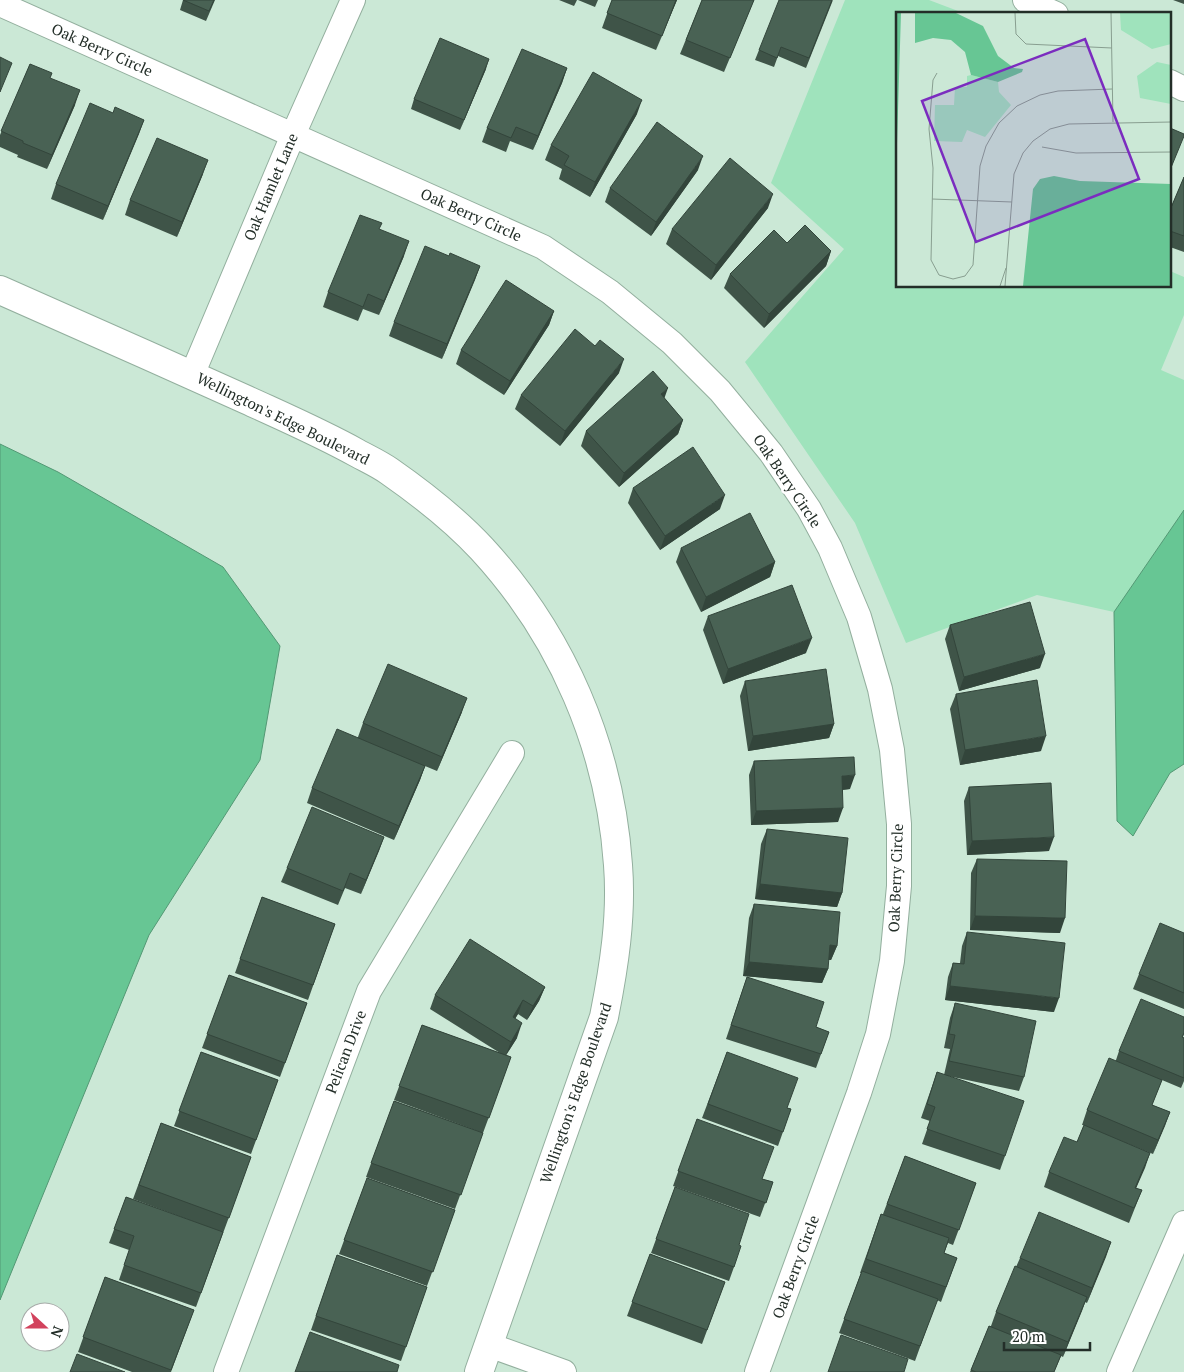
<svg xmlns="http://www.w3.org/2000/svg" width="1184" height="1372" font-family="'PT Serif',serif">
<rect width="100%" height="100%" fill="#cbe8d6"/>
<path fill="#9fe3bc" d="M845 0H929L966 14H898V286H1170V271L1184 277V315L1161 370 1184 380V510L1114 612 1037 595 906 643 855 523 745 362 844 249 771 183Z"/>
<path fill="#67c694" stroke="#539874" d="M0 444 58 472 223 567 280 646 260 760 149 935 0 1300Z
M1184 510V764L1170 773 1133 836 1117 821 1114 612Z"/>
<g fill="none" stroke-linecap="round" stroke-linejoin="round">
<g stroke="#93af9e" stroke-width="26">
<path id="street" d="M1025 0 1056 14
M0 4 543 247 610 292 672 343 720 391 771 453 809 509 830 548 859 617 880 689 892 750 899 824V886L892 961 878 1034 859 1093 757 1372
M1170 82 1184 89
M192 375 293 135 353 0
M489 1345 564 1372
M226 1372 369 991 512 753
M1119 1372 1184 1223"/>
</g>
<g stroke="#93af9e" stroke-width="30">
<path id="secondary" d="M0 290C82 326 165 363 247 400 284 417 321 433 357 453 368 459 379 464 389 471 422 494 455 520 482 549 562 636 610 747 618 865 622 916 614 967 604 1017L479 1372"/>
</g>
<use href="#street" stroke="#fff" stroke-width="24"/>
<use href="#secondary" stroke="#fff" stroke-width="28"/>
</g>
<path fill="#3f5448" d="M183 0H215L206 21 180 10Z
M559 0H577L574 6Z
M578 0H598L595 7Z
M612 0H677L656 50 602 28Z
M702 0H754L724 72 680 54Z
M833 0 806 68 778 56 774 67 755 60 759 50Z
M1173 0H1184V4Z
M30 64 75 105 47 169 17 157 18 155 0 147V135Z
M567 68 562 83 533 150 510 141 506 152 482 142 487 128Z
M486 69 460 130 411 109 414 99Z
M113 113 144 120 103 220 51 199 56 184Z
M637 114 590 197 559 179 562 169 545 160 551 145Z
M698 170 651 236 605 202 610 188Z
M203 174 177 237 125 215 130 200Z
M1184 177V252L1170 247V210Z
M768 208 711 280 666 244 672 229Z
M787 243 831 251 826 266 764 328 724 288 730 274Z
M404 256 379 315 363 309 358 321 323 307 328 292Z
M480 266 442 359 389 336 394 322Z
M554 311 549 325 504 395 456 364 461 350Z
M619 373 560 446 515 409 521 395Z
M664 398 683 420 678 434 619 487 581 446 586 431Z
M633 488 720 509 660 550 628 503Z
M681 548 775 562 770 577 701 612 676 562Z
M708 616 806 653 723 684 703 630Z
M950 625 1040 668 959 691 945 639Z
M745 681 834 724 829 738 748 751 740 696Z
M956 694 1041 751 960 765 950 709Z
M462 712 437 771 425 766 420 780 394 840 307 803 312 788 358 737 363 723Z
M754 761 850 789 843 790 838 822 751 825 749 775Z
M969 787 1049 851 967 855 964 801Z
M767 829 842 893 837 907 755 899 761 844Z
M384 837 361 894 345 888 338 905 281 882 287 868Z
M977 859 1060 933 970 930 971 873Z
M262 897 335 924 308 1000 235 973Z
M754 904 837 946 831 960H828V969L822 983 743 976 749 918Z
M967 932 1054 1012 945 1000 948 977 953 963H960L962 946Z
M1184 933V1009L1133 989 1139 974Z
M229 975 307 1003 280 1077 202 1048Z
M747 977 816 1027 829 1032 816 1068 726 1039Z
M545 987 539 1001 527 1020 518 1014 515 1019 517 1038 506 1055 511 1057 483 1133 394 1100 422 1025 500 1053 430 1009 435 995Z
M955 1003 1024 1077 1019 1091 948 1076 1005 1156 1000 1170 922 1144 930 1121 921 1118 937 1072 944 1075 950 1049 944 1048 950 1018Z
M1184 1017V1034L1183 1037 1184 1038V1081L1181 1088 1162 1080 1152 1105 1170 1112 1153 1154 1102 1133 1150 1153 1136 1188 1142 1190 1129 1223 1044 1187 1049 1172 1077 1142 1084 1125H1082L1087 1110 1116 1060 1119 1051Z
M201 1052 278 1080 251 1154 174 1126Z
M727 1052 787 1108 791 1109 778 1146 702 1118Z
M394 1101 483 1133 455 1209 366 1177Z
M697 1119 762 1179 773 1182 760 1217 673 1186Z
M161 1123 251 1157 196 1307 119 1280 129 1250 109 1243 126 1197 208 1227 133 1199Z
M905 1156 976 1183 953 1245 948 1243 944 1253 957 1258 941 1302 937 1300 915 1361 839 1333 861 1273H860L881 1214H883Z
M367 1178 455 1210 427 1286 339 1254Z
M675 1187 739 1245 734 1267 729 1281 651 1253Z
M1111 1242 1087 1303 1085 1302 1063 1357 1061 1356 1054 1372H970L989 1326H991L996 1312 1020 1258Z
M650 1254 725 1282 702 1344 627 1316Z
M337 1255 427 1287 401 1361 311 1330Z
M105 1277 194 1310 171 1372H132L78 1352Z"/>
<path fill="#33453b" d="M676 0H677L656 50 662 36Z
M489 59 486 69 460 130 464 120Z
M567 68 562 83 533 150 538 136Z
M80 90 75 105 47 169 52 155Z
M642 100 637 114 590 197 595 182Z
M144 120 139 134 103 220 108 206Z
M703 156 698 170 651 236 656 222Z
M208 160 203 174 177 237 182 222Z
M773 194 768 208 711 280 716 265Z
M409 241 404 256 379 315 384 301Z
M831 251 826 266 764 328 769 314Z
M480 266 475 280 442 359 447 344Z
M554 311 549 325 504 395 510 381Z
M624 359 619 373 560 446 565 431Z
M668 388 663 402 661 394Z
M683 420 678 434 619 487 624 473Z
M725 495 720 509 660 550 665 536Z
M775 562 770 577 701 612 706 597Z
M812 638 806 653 723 684 728 669Z
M1045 654 1040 668 959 691 964 677Z
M467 698 462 712 437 771 442 757Z
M834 724 829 738 748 751 753 736Z
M1046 736 1041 751 960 765 965 750Z
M425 766 420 780 394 840 399 826Z
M855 775 850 789 837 790 842 776Z
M843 808 838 822 751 825 756 811Z
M384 837 379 851 361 894 366 880Z
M1054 837 1049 851 967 855 972 841Z
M760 884 842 893 837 907 755 899Z
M975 916 1065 918 1060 933 970 930Z
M830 945 837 946 831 960 824 959Z
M749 962 828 969 822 983 743 976Z
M950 986 1059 998 1054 1012 945 1000Z
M545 987 539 1001 527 1020 533 1006Z
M523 1000 518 1014 507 1031 513 1017Z
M522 1023 517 1038 505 1057 511 1042Z
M1170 1112 1165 1126 1153 1154 1158 1140Z
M1150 1153 1145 1168 1130 1202 1135 1188Z
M1111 1242 1106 1257 1087 1303 1092 1288Z
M1087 1297 1082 1311 1063 1357 1068 1342Z"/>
<path fill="#496254" stroke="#33453b" d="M183 0H214L209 11Z
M612 0H676L662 36 607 13Z
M702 0H754L730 58 686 40Z
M779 0H832L809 58 781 47 777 58 759 50Z
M440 38 489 59 464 120 414 99Z
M522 49 567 68 538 136 516 127 511 138 487 128Z
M0 57 12 63 0 92Z
M30 64 52 73 50 78 80 90 52 155 23 143V141L1 131Z
M593 72 642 100 595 182 564 165 569 156 551 145Z
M90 103 113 113 115 107 144 120 108 206 56 184Z
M657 122 703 156 656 222 610 188Z
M1170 128 1184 134V136L1170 170Z
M157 138 208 160 182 222 130 200Z
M730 158 773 194 716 265 672 229Z
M1184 177V236L1170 231V210Z
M360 215 382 223 379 229 409 241 384 301 368 294 363 307 328 292Z
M805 225 831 251 769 314 730 274 774 230 787 243Z
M425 246 449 256 450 253 480 266 447 344 394 322Z
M506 280 554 311 510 381 461 350Z
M575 329 595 346 600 340 624 359 565 431 521 395Z
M653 371 668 388 661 394 683 420 624 473 586 431Z
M693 447 725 495 665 536 633 488Z
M750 513 775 562 706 597 681 548Z
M792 585 812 638 728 669 708 616Z
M1030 602 1045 654 964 677 950 625Z
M388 664 467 698 442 757 363 723Z
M826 669 834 724 753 736 745 681Z
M1037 680 1046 736 965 750 956 694Z
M337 729 425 766 399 826 312 788Z
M854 757 855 775 842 776 843 808 756 811 754 761Z
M1051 783 1054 837 972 841 969 787Z
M312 807 384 837 366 880 350 873 343 891 287 868Z
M767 829 848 838 842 893 760 884Z
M977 859 1067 861 1065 918 975 916Z
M262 897 335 924 313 985 240 959Z
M754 904 840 912 837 946 830 945 828 969 749 962Z
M1160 923 1184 933V993L1139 974Z
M967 932 1065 943 1059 998 950 986 953 963 964 964Z
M470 939 545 987 533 1006 523 1000 513 1017 522 1023 511 1042 435 995Z
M229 975 307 1003 285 1063 207 1034Z
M747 977 824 1002 816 1027 829 1032 821 1054 731 1025Z
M1141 999 1184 1017V1033L1182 1037 1184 1038V1078L1119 1051Z
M955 1003 1036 1021 1024 1077 949 1061 955 1035 949 1034Z
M422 1025 511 1057 489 1118 399 1086Z
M201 1052 278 1080 256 1140 179 1111Z
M727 1052 798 1078 787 1108 791 1109 783 1132 708 1104Z
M1109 1058 1162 1080 1152 1105 1170 1112 1158 1140 1087 1110Z
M937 1072 1024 1101 1005 1156 927 1129 935 1107 927 1104Z
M394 1101 483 1133 461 1195 371 1163Z
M697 1119 774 1147 762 1179 773 1182 766 1203 678 1171Z
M161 1123 251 1157 229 1218 139 1185Z
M1084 1125 1150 1153 1135 1188 1142 1190 1134 1208 1049 1172 1064 1137 1077 1142Z
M905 1156 976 1183 959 1230 887 1204Z
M367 1178 455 1210 433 1272 344 1240Z
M675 1187 749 1214 739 1245 741 1246 734 1267 656 1239Z
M126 1197 223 1232 201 1293 124 1265 134 1236 114 1229Z
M1039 1212 1111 1242 1092 1288 1020 1258Z
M881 1214 949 1238 944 1253 957 1258 946 1287 866 1259Z
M650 1254 725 1282 707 1330 632 1302Z
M337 1255 427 1287 406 1347 316 1316Z
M1015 1266 1087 1297 1068 1342 996 1312Z
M862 1271 938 1299 920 1346 844 1319Z
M105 1277 194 1310 171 1370 83 1337Z
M989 1326 1061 1355 1054 1372H976L971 1370Z
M310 1332 399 1365 397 1372H295Z
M841 1335 908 1359 904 1372H828Z
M77 1354 125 1372H70Z"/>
<g text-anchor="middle" stroke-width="5" stroke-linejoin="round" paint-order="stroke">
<g font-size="15" fill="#232e28" stroke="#fff">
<text transform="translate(102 50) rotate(24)" y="5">Oak Berry Circle</text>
<text transform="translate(271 187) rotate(-67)" y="5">Oak Hamlet Lane</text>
<text transform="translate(471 215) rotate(24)" y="5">Oak Berry Circle</text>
<text transform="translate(283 419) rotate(26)" y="5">Wellington's Edge Boulevard</text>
<text transform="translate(787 481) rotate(56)" y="5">Oak Berry Circle</text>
<text transform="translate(896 878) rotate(-88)" y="5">Oak Berry Circle</text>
<text transform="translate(346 1052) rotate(-69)" y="5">Pelican Drive</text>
<text transform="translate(576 1093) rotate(-71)" y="5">Wellington's Edge Boulevard</text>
<text transform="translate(796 1267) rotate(-70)" y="5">Oak Berry Circle</text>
</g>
</g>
<g transform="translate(896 12)">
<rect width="275" height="275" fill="#cbe8d6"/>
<path d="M224 1H275V32L256 37 225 18ZM261 50 275 53V92L244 86 241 64ZM75 63 102 70 103 80 115 93 89 125 71 118 66 130 38 129 39 93H58L59 75H71V64Z" fill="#9fe3bc"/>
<path d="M0 1H5L0 164ZM19 1H60L87 14 102 44 118 56 127 57 126 60 102 70 75 63 69 40 55 28 37 26 19 31ZM158 164 184 169 275 172V274H127L137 177 144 167Z" fill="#67c694"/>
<path fill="none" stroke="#889e90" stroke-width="1" d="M119 1 120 22 130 32 216 36M215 1 217 110M41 61 37 68 33 117 37 156 35 248 43 263 57 267 69 264 77 253 84 154 90 134 103 111 121 94 144 83 162 79 216 77M146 135 180 141 275 140M36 187 116 190M104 274 110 256M109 274 118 162 127 141 137 129 154 117 173 112 275 110"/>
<path fill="#7b2cbf" fill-opacity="0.15" stroke="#7b2cbf" stroke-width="2.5" d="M189 27 243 167 80 230 26 89Z"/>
<rect width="275" height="275" fill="none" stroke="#232e28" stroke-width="2.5"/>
</g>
<g transform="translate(45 1327) rotate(111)"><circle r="24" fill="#ffffff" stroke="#a7aba9"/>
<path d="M0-4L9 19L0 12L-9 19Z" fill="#d2425d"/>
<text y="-8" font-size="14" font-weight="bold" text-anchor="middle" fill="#232e28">N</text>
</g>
<path d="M1004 1342v8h86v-8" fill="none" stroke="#232e28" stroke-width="2.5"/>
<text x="1012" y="1342" font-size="15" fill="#232e28" stroke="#ffffff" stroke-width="4" paint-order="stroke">20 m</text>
</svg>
